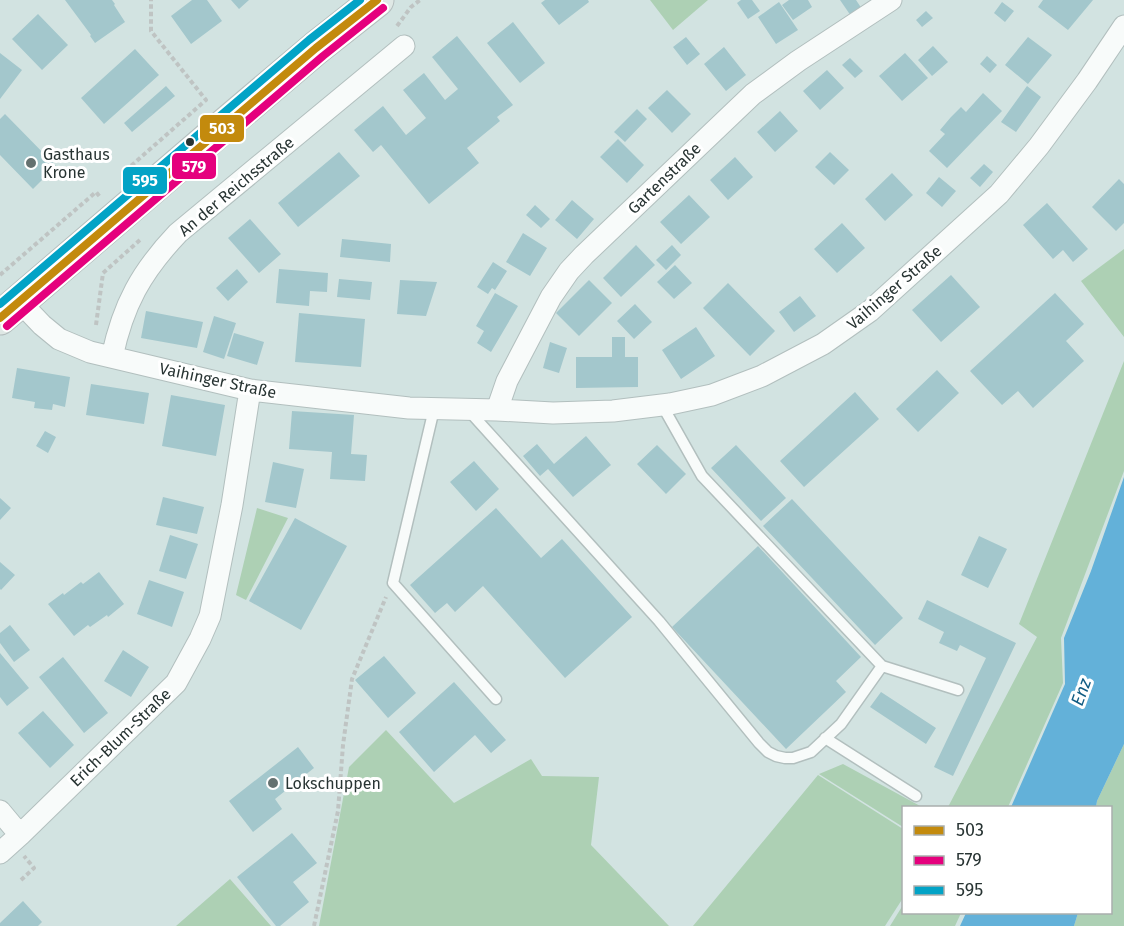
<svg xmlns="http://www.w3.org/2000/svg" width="1124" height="926" font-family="'Fira Sans',sans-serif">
<rect width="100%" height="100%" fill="#d2e3e1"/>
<path fill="#add0b4" d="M650 0H708L673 30Z
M1124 249V337L1081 281Z
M1124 361V471L1061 638 1063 683 1008 807H948L1037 637 1019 624Z
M257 508 288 518 246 600 236 595Z
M386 730 454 803 531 759 542 776 599 777 591 845 669 926H319L349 767Z
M1124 744V926H1074L1078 913 1110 912V808L1096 807 1097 801Z
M843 764 922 807 904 808 903 827 819 774Z
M818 775 903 829V898L885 926H693Z
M230 879 271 926H176Z
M903 905 904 912 961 913 955 926H890Z"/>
<path fill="#63b1d9" d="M1124 477V744L1097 801 1096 807H1011L1065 684 1064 638 1091 571Z
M966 913V912L1078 913 1074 926H960Z"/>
<path fill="#a3c7cc" d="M65 0H112L115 4 114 5 125 22 95 43 90 36 91 35Z
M192 0H207L222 21 191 44 171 16Z
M231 0H249L239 9Z
M545 0H588L589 2 559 25 541 3Z
M741 0H752L760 11 748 19 737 3Z
M789 0H808L812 7 793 20 782 5Z
M840 0H856L862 9 851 16Z
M1043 0H1093L1068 30 1038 7Z
M779 2 798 30 776 44 758 17Z
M1002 2 1014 11 1005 22 994 13Z
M926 11 933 18 922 27 916 20Z
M38 14 68 45 42 70 12 39Z
M513 22 545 63 520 83 487 43Z
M457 36 513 105 497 117 500 121 467 148 479 163 429 204 381 145 373 152 354 130 383 106 406 135 426 118 403 90 424 73 445 100 458 89 432 57Z
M686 37 700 54 687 65 673 47Z
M1028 37 1052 55 1028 84 1005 65Z
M933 46 948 62 932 76 918 60Z
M724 47 746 75 726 91 704 64Z
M135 49 159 75 104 124 81 98Z
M0 53 22 70 0 99Z
M905 53 928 78 902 101 879 76Z
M987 56 997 65 990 73 980 64Z
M850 58 863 71 855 78 842 65Z
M827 70 844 88 820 110 803 91Z
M166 86 175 96 132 132 124 123Z
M1027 86 1041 97 1016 132 1001 122Z
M667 90 691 114 672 133 648 108Z
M983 93 1002 111 947 168 929 151 945 134 940 130 951 117 961 107 966 112Z
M637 109 647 119 625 142 614 132Z
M780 111 798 131 775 152 757 132Z
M5 114 56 166 33 189 0 155V119Z
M618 139 644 165 627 183 600 157Z
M339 152 360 176 298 227 278 203Z
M830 152 849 170 834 185 815 167Z
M735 157 753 177 728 200 710 180Z
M984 164 993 172 980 187 970 178Z
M892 173 913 195 885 221 865 199Z
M939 177 956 191 942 207 926 193Z
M1119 179 1124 184V223L1116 231 1092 207Z
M689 195 710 217 681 244 660 222Z
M572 200 594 219 577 239 555 220Z
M1047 203 1088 249 1073 262 1063 250 1053 259 1023 225Z
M535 205 550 219 541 228 526 215Z
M250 219 281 254 259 273 228 238Z
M842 223 865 248 837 273 814 249Z
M523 233 547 248 530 276 506 262Z
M342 239 391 244 390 262 340 257Z
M636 245 655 265 621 297 603 278Z
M672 245 681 255 666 270 656 260Z
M493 262 507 271 495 290 492 288 488 294 477 287Z
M675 265 692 283 674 299 657 282Z
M237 269 248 282 228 301 216 288Z
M279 269 328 273 327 292 310 291 309 306 276 303Z
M951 275 980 307 941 342 912 310Z
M339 279 372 282 370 300 337 297Z
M400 280 437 282 426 316 397 314Z
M589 280 612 303 579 336 556 313Z
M728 283 775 331 750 356 703 308Z
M495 293 518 306 491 352 477 343 484 331 476 326Z
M1055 293 1084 324 1066 341 1084 361 1033 408 1018 391 1002 405 970 371Z
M800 296 816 316 794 332 779 312Z
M635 304 652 322 634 339 617 321Z
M146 311 203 322 197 348 141 338Z
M299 313 365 319 361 367 295 362Z
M214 316 236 323 224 359 203 352Z
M696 327 715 356 681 379 662 350Z
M234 333 264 342 257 365 227 356Z
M612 337H625V357H638V387L576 388V357H612Z
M550 342 567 348 559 373 543 368Z
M17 368 70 377 65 407 53 404 52 410 34 408 35 402 12 398Z
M937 370 959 393 918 432 896 409Z
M91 384 149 393 144 424 86 415Z
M855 392 879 419 804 487 780 461Z
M171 395 225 405 216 456 162 446Z
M292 411 354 415 351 454 367 455 365 481 330 479 332 452 289 449Z
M45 431 56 437 48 453 36 446Z
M586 436 611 465 573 497 548 469 540 476 523 456 537 444 554 464Z
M657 445 686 474 666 494 637 464Z
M736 445 786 498 761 521 711 468Z
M474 461 499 489 476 511 450 482Z
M273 462 304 469 296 508 265 502Z
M163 497 204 507 197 534 156 525Z
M0 498 11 508 0 520Z
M792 499 903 618 875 645 763 526Z
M496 508 541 558 562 539 632 617 565 678 483 586 455 612 447 603 435 613 410 585Z
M295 518 347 546 301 630 249 601Z
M170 535 198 544 186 579 159 571Z
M979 536 1007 549 988 588 961 575Z
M758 546 861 657 836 681 846 692 786 749 672 627Z
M0 562 15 575 1 590 0 589Z
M99 572 124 604 108 617 107 615 90 627 88 625 74 636 48 604 63 593 64 595 81 582 83 584Z
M149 580 184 592 172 627 137 614Z
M927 600 1016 643 953 776 934 767 986 658 960 645 957 651 939 643 944 632 918 619Z
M10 625 30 650 14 662 0 643V633Z
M123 650 149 667 131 697 104 681Z
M0 653 29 688 7 706 0 697Z
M384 656 416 693 388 718 355 680Z
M63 657 108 713 84 733 39 677Z
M454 682 506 740 491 753 475 735 434 772 399 732Z
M881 692 936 728 926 744 870 707Z
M43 711 74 745 50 768 18 733Z
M298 747 314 768 275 799 282 809 253 832 229 801Z
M292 833 317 863 293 882 309 902 280 926H276L237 877Z
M23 901 42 922 38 926H0V923Z"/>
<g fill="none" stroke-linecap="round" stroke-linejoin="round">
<g stroke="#b2bfbe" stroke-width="13">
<path id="service" d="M434 409 393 583 496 699
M469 411 659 621 759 743 768 752 776 756 785 758H793L811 752 841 724 882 666 702 476 662 405
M882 666 958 690
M825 738 916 796"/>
</g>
<g stroke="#b2bfbe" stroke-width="23">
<path id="minor" d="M20 302 42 325 59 339 90 352 250 390 409 408 497 410 553 413 613 411 670 404 712 395 762 376 823 344 870 311 999 194 1039 146 1087 81 1124 26
M112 357C123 305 141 272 178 233L404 46
M497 410 507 381 551 297 569 271 584 255 753 94 798 61 891 0
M0 811 20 835
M0 853 20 835 176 683 200 639 210 616 232 505 250 390"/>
</g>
<g stroke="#b4bdbd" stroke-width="35">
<path id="primary" d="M0 318 225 125 316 48 377 0"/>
</g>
<path stroke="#bfc4c3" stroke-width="4" stroke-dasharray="4.5 3" stroke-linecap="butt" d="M397 26 411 7 420 0
M126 171 132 165 206 100 151 31V0
M0 275 96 192 101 198
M96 325 103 273 141 239
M21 880 34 868 24 856
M314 926 338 811 343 745 352 679 386 597"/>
<use href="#service" stroke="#f8fbfa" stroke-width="10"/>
<use href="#minor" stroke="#f8fbfa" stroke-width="21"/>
<use href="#primary" stroke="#dfe8e5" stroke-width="33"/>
<g stroke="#fff" stroke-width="12">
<path id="bus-1" d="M0 318 316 48 377 0"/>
</g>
<g stroke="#fff" stroke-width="12">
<path id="bus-2" d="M7 326 323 56 383 8"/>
</g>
<g stroke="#fff" stroke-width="12">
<path id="bus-3" d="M0 304 309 40 360 0"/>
</g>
<use href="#bus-1" stroke="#c38a0d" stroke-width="8"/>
<use href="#bus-2" stroke="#e5007d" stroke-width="8"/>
<use href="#bus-3" stroke="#02a3c6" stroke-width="8"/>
</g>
<circle fill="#283433" stroke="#fff" stroke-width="2" cx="190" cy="142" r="5"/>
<g fill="#647170" stroke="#fff" stroke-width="2">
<circle cx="31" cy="163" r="6"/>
<circle cx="273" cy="783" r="6"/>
</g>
<g text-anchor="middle" stroke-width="6" stroke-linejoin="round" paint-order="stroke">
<g font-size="16" fill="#283433" stroke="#fff" text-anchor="start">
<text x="43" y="160">Gasthaus<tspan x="43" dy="18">Krone</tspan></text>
<text x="285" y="789">Lokschuppen</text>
</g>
<g font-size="16" fill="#283433" stroke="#fff">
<text transform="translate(664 178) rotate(-44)" y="6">Gartenstraße</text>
<text transform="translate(236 186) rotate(-40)" y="6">An der Reichsstraße</text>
<text transform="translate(894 287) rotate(-41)" y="6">Vaihinger Straße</text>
<text transform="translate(218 380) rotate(12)" y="6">Vaihinger Straße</text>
<text transform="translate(120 737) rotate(-44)" y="6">Erich-Blum-Straße</text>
</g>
<g font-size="18" font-style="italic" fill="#115c84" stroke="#fff">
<text transform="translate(1081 692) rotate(-70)" y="6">Enz</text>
</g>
</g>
<g stroke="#fff" stroke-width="2">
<rect x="199" y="114" width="46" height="29" rx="6" fill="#c38a0d"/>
<rect x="171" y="152" width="46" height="28" rx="6" fill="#e5007d"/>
<rect x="122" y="166" width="46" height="29" rx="6" fill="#02a3c6"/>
</g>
<g font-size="16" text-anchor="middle" font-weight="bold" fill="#fff">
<text x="222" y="134">503</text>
<text x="194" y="172">579</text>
<text x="145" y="186">595</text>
</g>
<rect x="902" y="806" width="210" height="108" fill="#ffffff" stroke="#a9aead" stroke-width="1.5"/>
<rect x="914" y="826" width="30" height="9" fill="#c38a0d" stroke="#a9aead" stroke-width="1.5"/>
<text x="956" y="836" font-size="18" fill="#283433">503</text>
<rect x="914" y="856" width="30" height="9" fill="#e5007d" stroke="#a9aead" stroke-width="1.5"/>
<text x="956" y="866" font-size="18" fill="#283433">579</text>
<rect x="914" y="886" width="30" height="9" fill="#02a3c6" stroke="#a9aead" stroke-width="1.5"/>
<text x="956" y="896" font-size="18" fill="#283433">595</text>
</svg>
